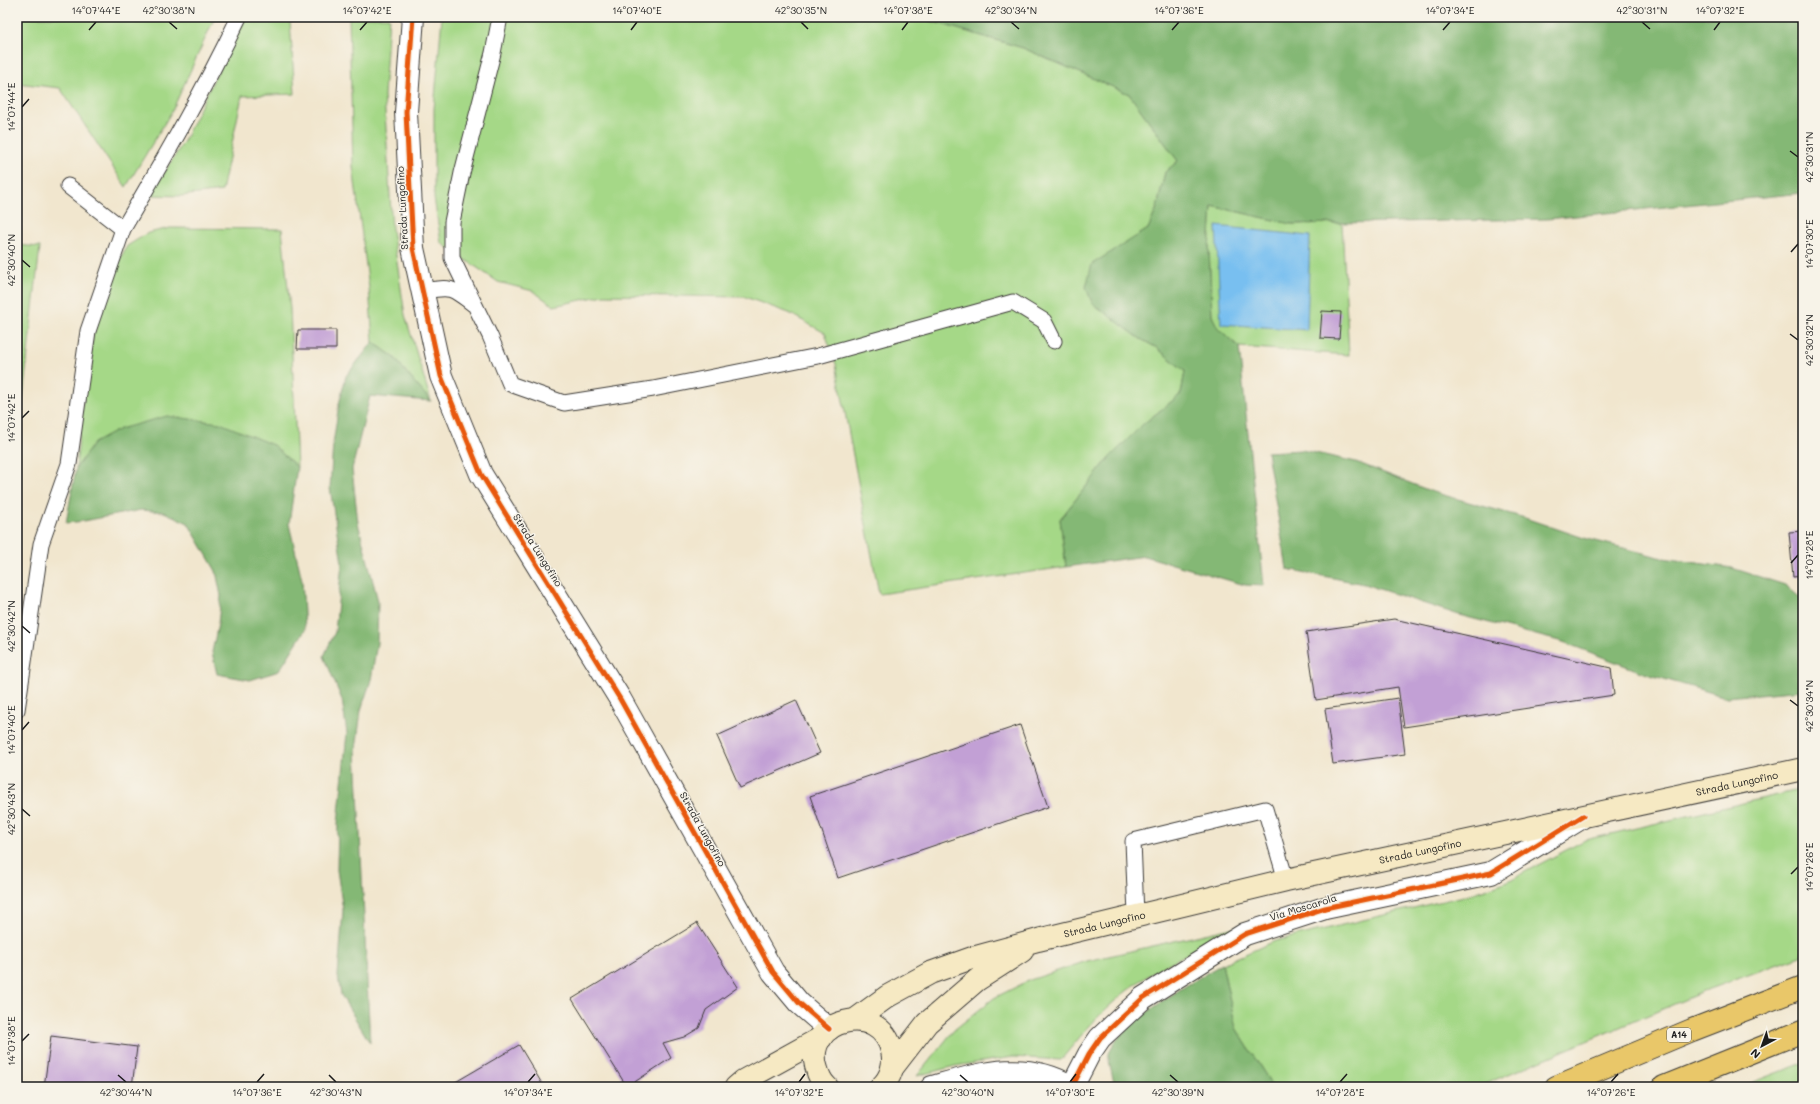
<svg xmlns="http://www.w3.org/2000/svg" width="1820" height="1104" font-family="Mali,sans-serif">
<rect width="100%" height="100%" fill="#f7f3e8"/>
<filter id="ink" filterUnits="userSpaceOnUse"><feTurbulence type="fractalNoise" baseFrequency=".025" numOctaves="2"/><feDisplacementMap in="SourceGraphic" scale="8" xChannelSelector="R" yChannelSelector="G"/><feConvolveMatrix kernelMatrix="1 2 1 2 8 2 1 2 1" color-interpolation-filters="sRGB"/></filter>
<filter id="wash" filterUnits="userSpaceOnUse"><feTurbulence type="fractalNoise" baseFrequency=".012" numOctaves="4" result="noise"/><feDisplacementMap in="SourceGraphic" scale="16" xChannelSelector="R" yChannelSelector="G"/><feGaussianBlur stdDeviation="0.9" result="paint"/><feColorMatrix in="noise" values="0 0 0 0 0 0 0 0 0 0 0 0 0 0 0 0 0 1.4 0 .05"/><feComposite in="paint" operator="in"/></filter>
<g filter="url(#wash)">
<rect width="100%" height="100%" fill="#f1e6ce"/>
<path fill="#a5d887" stroke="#607a52" d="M17 17H215L172 111 126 187 60 88 17 83Z
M244 17H333L290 21 295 94 242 96 222 191 181 196 150 195 183 143Z
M349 17H389L384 95 392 229 405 315 431 401 414 382 394 357 373 342 369 288 353 167Z
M442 17H917L1023 48 1129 94 1178 161 1165 172 1157 208 1148 229 1124 245 1139 338 1157 348 1185 371 1181 394 1142 425 1110 457 1060 519 1066 567 879 594 836 364 825 333 789 313 745 297 604 295 554 306 533 291 498 282 441 243 434 198V109Z
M1212 206 1291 224 1342 223 1349 355 1239 347 1217 328 1212 316 1209 250Z
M170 228 282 229 290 309 297 467 273 445 76 468 82 408 95 323 118 262 127 246 148 233Z
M17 245 40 247 17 449Z
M1803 789V955L1710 989 1478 1087H1273L1236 1028 1222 964 1275 941 1468 895 1508 881 1585 840Z
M1253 923C1207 945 1155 965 1116 1000 1095 1018 1078 1039 1061 1060L1013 1057 955 1066 917 1076 954 1030 994 998 1030 980 1087 961Z
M1803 1063V1087H1741Z"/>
<path fill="#84b874" stroke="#506a48" d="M917 17H1803V193L1547 219 1291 224 1212 206 1209 250 1212 316 1218 328 1239 347 1264 586 1245 585 1145 556 1066 567 1060 519 1110 457 1142 425 1181 394 1185 371 1157 348 1139 338 1092 303 1086 287 1092 264 1148 229 1157 208 1165 172 1178 161 1129 94 1023 48Z
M373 342 394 357 414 382 431 401 370 396 352 469 358 523 378 601 377 643 371 680 361 710 356 750 370 1043 341 995 338 976 343 910 337 870 338 823 347 733 342 700 324 656 335 632 342 563 330 488 333 444 339 404 346 376Z
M167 416 220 423 273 445 297 467 289 524 302 580 305 630 279 671 250 680 217 674 212 652 218 624 221 596 216 571 188 523 164 512 141 510 84 521 66 523 76 468 94 443 120 429Z
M1302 450 1356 462 1433 492 1525 518 1584 538 1663 558 1732 568 1785 585 1803 600V690L1726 697 1647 674 1563 642 1459 615 1364 584 1287 569 1267 452Z
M1222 964 1236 1028 1273 1087H1116C1113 1080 1108 1061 1109 1054 1115 1026 1197 979 1222 964Z"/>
<path fill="#78bff0" stroke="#4a6e86" d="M1216 226 1310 236 1307 330 1221 324Z"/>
<g id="blocks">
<path fill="#c2a0d5" d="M1322 311 1341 312 1339 339 1320 338Z
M298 330H336V349H297Z
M1803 531V576L1793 577 1789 532Z
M1394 619 1611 668 1614 695 1404 727 1398 687 1316 700 1306 632Z
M1398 698 1405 754 1333 764 1325 709Z
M796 700 820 753 740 788 717 736Z
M1020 725 1048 807 838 878 810 796Z
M697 923 738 987 706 1010 699 1028 684 1037 663 1043 671 1058 627 1087 572 999Z
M51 1036 137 1047 132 1087H44Z
M519 1045 544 1087H447Z"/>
</g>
</g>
<g filter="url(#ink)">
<use href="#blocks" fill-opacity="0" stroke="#3c3a37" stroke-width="1"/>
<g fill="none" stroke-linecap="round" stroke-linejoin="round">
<g stroke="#3c3a37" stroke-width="17">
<path id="service" d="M500 17 493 53 462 173 452 222V258L490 336 510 384 564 403 653 389 818 356 1013 302 1044 321 1054 341
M123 229C164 159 204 90 239 17
M422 291C451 287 450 286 473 304
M17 710 41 544 69 464 88 331 123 229 68 186
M1136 915 1133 841 1265 809 1286 880"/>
</g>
<g stroke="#3c3a37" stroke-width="24">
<path id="minor" d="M413 17 406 112 413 248 441 376 481 474 620 699 773 972 799 1003 829 1029
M932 1087C980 1074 1025 1059 1072 1087
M1072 1087 1089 1054 1100 1038 1143 998 1245 934 1325 908 1491 873 1581 818"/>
</g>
<g stroke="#3c3a37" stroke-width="24">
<g id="secondary">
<path id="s1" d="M855 1020 888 996 930 973 972 958 1038 940 1286 880 1803 769"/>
<path d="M893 1067 927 1023 977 980 1022 951"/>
<path d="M736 1087 743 1081 821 1038"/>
<path d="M827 1087C821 1082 818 1074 816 1066 804 1019 880 1000 892 1051 895 1064 891 1078 881 1087"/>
</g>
</g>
<g stroke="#3c3a37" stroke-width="24">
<path id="motorway" d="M1556 1087 1692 1030 1803 987
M1664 1087 1803 1031"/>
</g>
<use href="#service" stroke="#fff" stroke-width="15"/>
<use href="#minor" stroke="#fff" stroke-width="22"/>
<use href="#secondary" stroke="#f6e9c3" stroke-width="22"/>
<use href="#motorway" stroke="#e9c769" stroke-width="22"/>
<g stroke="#f7f3e8" stroke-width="8">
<path id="cycleway" d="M413 17 406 112 413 248 441 376 481 474 620 699 773 972 799 1003 829 1029
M1072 1087 1089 1054 1100 1038 1143 998 1245 934 1325 908 1491 873 1583 816"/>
</g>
<use href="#cycleway" stroke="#e8590c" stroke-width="5"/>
</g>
</g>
<path fill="none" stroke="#1c1c1c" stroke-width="1.5" d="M169 22 177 29M801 22 808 29M1011 22 1019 29M1642 22 1650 29M89 30 96 22M360 30 367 22M631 30 637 22M902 30 908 22M1172 30 1179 22M1443 30 1450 22M1714 30 1720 22M22 107 29 99M1790 151 1798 157M1791 252 1798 244M22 260 30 267M1790 334 1798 340M22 418 29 411M1791 563 1798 555M22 626 30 633M1790 700 1798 706M22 730 29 722M22 809 30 816M1791 874 1798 867M22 1041 29 1034M118 1075 126 1082M329 1075 336 1082M960 1075 968 1082M1170 1075 1178 1082M257 1082 264 1074M528 1082 535 1074M799 1082 805 1074M1070 1082 1076 1074M1340 1082 1347 1074M1611 1082 1618 1074"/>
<g text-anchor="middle" stroke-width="3" stroke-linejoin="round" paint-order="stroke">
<rect fill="#f7f3e8" stroke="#5e5c59" stroke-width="1" x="1667" y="1028" width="24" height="14" rx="3"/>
<g font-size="9" font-weight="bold" fill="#1c1c1c">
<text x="1679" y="1038">A14</text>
</g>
<g font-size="10" fill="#1c1c1c" stroke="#f7f3e8">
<text transform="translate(402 208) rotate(-93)" y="4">Strada Lungofino</text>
<text transform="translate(538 550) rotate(58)" y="4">Strada Lungofino</text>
<text dy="4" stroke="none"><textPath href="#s1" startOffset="918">Strada Lungofino</textPath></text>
<text transform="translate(703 829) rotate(61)" y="4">Strada Lungofino</text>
<text dy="4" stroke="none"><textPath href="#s1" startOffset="594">Strada Lungofino</textPath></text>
<text transform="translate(1303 907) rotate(-17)" y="4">Via Moscarola</text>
<text dy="4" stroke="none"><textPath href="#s1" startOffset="270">Strada Lungofino</textPath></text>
</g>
</g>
<rect width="1820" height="1104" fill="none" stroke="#f7f3e8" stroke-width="44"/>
<g transform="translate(1762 1046) rotate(221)" stroke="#f7f3e8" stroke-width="3" paint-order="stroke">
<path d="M0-3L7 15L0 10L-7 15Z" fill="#1c1c1c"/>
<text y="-6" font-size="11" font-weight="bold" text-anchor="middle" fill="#1c1c1c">N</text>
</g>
<rect x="22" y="22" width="1776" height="1060" fill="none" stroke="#1c1c1c" stroke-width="1.5"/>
<g font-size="10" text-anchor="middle" fill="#1c1c1c">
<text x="96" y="14">14°07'44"E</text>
<text x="169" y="14">42°30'38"N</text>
<text x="367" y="14">14°07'42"E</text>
<text x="637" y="14">14°07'40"E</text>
<text x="801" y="14">42°30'35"N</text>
<text x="908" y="14">14°07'38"E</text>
<text x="1011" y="14">42°30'34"N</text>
<text x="1179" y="14">14°07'36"E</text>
<text x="1450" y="14">14°07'34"E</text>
<text x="1642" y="14">42°30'31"N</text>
<text x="1720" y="14">14°07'32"E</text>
<text transform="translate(11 107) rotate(-90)" y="4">14°07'44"E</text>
<text transform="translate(1809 157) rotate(-90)" y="4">42°30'31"N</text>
<text transform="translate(1809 244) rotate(-90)" y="4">14°07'30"E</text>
<text transform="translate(11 260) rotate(-90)" y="4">42°30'40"N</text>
<text transform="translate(1809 340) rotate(-90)" y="4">42°30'32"N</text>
<text transform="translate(11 418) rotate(-90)" y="4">14°07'42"E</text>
<text transform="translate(1809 555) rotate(-90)" y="4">14°07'28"E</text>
<text transform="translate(11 626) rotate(-90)" y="4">42°30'42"N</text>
<text transform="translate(1809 706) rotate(-90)" y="4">42°30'34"N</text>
<text transform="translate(11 730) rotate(-90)" y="4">14°07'40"E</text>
<text transform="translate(11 809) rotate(-90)" y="4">42°30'43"N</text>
<text transform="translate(1809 867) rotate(-90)" y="4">14°07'26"E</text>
<text transform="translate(11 1041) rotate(-90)" y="4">14°07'38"E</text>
<text x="126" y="1096">42°30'44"N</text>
<text x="257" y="1096">14°07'36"E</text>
<text x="336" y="1096">42°30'43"N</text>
<text x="528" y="1096">14°07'34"E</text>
<text x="799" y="1096">14°07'32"E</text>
<text x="968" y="1096">42°30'40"N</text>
<text x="1070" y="1096">14°07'30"E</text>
<text x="1178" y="1096">42°30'39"N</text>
<text x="1340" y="1096">14°07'28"E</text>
<text x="1611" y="1096">14°07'26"E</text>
</g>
</svg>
